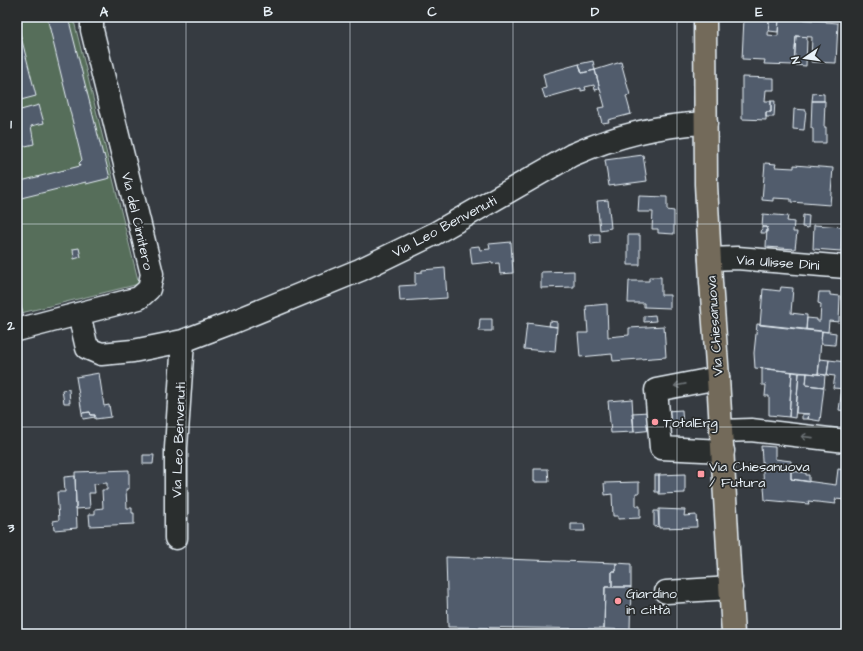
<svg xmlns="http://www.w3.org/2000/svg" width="863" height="651" font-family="'Architects Daughter',sans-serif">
<rect width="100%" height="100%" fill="#363b41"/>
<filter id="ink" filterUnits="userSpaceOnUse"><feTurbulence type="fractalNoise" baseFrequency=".025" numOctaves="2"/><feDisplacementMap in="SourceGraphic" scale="8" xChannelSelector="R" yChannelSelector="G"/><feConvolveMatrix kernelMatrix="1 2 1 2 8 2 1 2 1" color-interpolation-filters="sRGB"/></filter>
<g filter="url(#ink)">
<path fill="#566e5a" stroke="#9fb0a9" d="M17 17H73L139 284 17 314Z"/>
<path fill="#515c6c" stroke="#e8f1f8" d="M47 17H68L103 155 104 154 110 178 86 184V182L17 199V182L80 166 79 163 82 160Z
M744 18 769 19 768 35 778 36 779 18 826 21V22L838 23 836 63 811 62 812 37 796 36 794 65 764 64 765 60 742 59Z
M779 18 778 32 769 31V19Z
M17 25H18L36 96 17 101Z
M796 36 807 37 806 66 794 65Z
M593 61 595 70 582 73 579 64Z
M621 62 630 95 626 96 631 114 608 120 609 122 602 123 598 108 605 107 595 70Z
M579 64 582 73 595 70 600 89 595 90 594 85 585 87 586 90 581 91V88L545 98 542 89 546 88 543 74Z
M742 77 774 78V90H766L765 101H771V112H766V120L742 119Z
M813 93 824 94V101H812Z
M771 101H775L774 117H766V112H771Z
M812 101H825L824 127H826V143H813V129L811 128Z
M39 105 44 123 31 126 34 144 17 148V111Z
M794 109 806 110 804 130 793 129Z
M643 155 647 181 609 186 605 160Z
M765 163 776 164 775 167 794 168V165L833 168 830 205 791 202V199L773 198V201L762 200Z
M639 196 667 197V210L674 211V234L658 233V229H652L653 212H638Z
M608 200 611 228 600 230 597 201Z
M763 214 788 216 787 221 794 222 793 232H797L795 249 766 247 767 227H762Z
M803 215 809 216 808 228 802 227Z
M814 225 843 227 841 251 813 249Z
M762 227H767V233H761Z
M590 234H600V243L591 244Z
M628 235H640V265H628Z
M511 242 513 273 500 274 499 263 492 264V262L472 264 470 247 479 246 480 250 490 249 489 244Z
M79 248 81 257 74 259 73 249Z
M445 268 447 298 400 301 399 286 415 285V273L422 272V270Z
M574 271V287L541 288V272Z
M649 277H661V295H670V308L644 307V303H628L629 281H649Z
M781 287 793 288 791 313 807 315 806 330 760 325 763 289 780 291Z
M819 292H830V295L840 296 839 322 829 321 828 332 806 330 807 318 817 319V321H820L821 304 818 303Z
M17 293 24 317 17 319Z
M607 304 608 337 629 335V328L664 326 666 357 613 361 612 354 580 357 578 333H588L586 306Z
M655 315 656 321 644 322V316Z
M480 319H492V331H479Z
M550 321 557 322V327L549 326Z
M527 323 557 327 555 352 524 349Z
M757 324 822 331 818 374 755 368 754 353Z
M822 331 836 333 835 345 821 344Z
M820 359 829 360 827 375 818 374Z
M829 360 846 362V389L833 388 835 376 827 375Z
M762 368 792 372 789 417 769 415V396H765L766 385H762Z
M792 372 799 373 795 418 789 417Z
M99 373 104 406 109 405 111 417 95 419V415H91L90 412 82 413 76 377Z
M799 373H807L806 385 824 387 820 421 808 419 809 414 796 413Z
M807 373 825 375 824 387 806 385Z
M69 389 70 403H64L62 390Z
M842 389H846V411L839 410Z
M632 399 634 432 611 433 608 401Z
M682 410 683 427 634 432 632 413Z
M90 412 91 415H95V417L83 419 82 413Z
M802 414H809L808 419H802Z
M761 446 775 447V459L791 461V479L836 485 838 469 846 470V500L835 499 836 504 808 501 809 504 765 500Z
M143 455H154L153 464H143Z
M534 469H548L549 482H534Z
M129 470V489H126L127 508H132V513H134V524L90 526 89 514H95V509L103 508 102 490H107V483L94 484 95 493H89L90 508 76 509 75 472Z
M791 471 806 473V475H809V482L791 479Z
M685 474V493L659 494V475Z
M655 475H659V492H655Z
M75 476 77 528 54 530 53 521 59 520 57 492H65L64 477Z
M639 482V493H636V506H640V518L618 519V516H613L612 494 605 495 604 483Z
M659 509 685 510 684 516 696 515 697 527 659 528Z
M654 511H658L659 526 654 527Z
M571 524H584L585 531H571Z
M446 557 616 563V571H612V587H605L604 629 448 627Z
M616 563 631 564V587H612V571H616Z
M605 587H631L630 630 604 629Z"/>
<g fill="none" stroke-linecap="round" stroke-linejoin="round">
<g stroke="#e8f1f8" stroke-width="25">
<path id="minor" d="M710 259 737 258 846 267
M79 314 87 348 101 354 133 351 183 341 233 322 360 270 434 234 572 155C615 136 659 125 706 123
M17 330 139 298 149 289 152 274 92 30V17
M718 378 656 390 661 448 723 451
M721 431 751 430 846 441
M176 538V448L183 341
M666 592 731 588"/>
</g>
<g stroke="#e8f1f8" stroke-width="25">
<path id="major" d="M705 17 706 184 711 282 718 378 733 634"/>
</g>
<use href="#minor" stroke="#2a2d2e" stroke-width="22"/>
<use href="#major" stroke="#736b5a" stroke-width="22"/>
</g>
<defs><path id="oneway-shaft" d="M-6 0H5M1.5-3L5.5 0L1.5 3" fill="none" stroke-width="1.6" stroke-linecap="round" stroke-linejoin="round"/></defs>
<g stroke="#6c7275">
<use href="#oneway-shaft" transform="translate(680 385) rotate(169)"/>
<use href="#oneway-shaft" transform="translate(807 437) rotate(-174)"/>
</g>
</g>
<path fill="none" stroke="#e8f1f8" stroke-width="1" stroke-opacity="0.55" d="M186 17V634M350 17V634M513 17V634M677 17V634M17 224H846M17 427H846"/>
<g fill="#ff9aa2" stroke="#2a2d2e" stroke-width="1.5">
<circle cx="655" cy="422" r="4"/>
<rect x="697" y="470" width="8" height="8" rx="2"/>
<circle cx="618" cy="601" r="4"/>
</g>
<g text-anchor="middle" stroke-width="3.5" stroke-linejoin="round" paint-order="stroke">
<g font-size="14" fill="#e8f1f8" stroke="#2a2d2e">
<text transform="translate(138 221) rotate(77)" y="5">Via del Cimitero</text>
<text transform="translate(444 226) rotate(-28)" y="5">Via Leo Benvenuti</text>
<text transform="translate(778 262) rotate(4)" y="5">Via Ulisse Dini</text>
<text transform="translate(714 326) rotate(-94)" y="5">Via Chiesanuova</text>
<text transform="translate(178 440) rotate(-88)" y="5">Via Leo Benvenuti</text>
</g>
<g font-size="14" fill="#e8f1f8" stroke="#2a2d2e" text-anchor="start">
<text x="663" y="427">TotalErg</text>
<text x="709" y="471">Via Chiesanuova<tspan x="709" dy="16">/ Futura</tspan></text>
<text x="626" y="598">Giardino<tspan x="626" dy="16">in città</tspan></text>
</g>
</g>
<rect width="863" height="651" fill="none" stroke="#2a2d2e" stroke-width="44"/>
<g transform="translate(805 58) rotate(257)" stroke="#2a2d2e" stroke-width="3" paint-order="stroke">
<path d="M0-3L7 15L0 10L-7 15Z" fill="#e8f1f8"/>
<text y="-6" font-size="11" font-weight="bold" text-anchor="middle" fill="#e8f1f8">N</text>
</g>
<rect x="22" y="22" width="819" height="607" fill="none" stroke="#e8f1f8" stroke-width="1.5"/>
<g font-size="13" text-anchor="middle" font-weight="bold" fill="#e8f1f8">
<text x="104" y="16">A</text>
<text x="268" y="16">B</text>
<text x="432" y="16">C</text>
<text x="595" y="16">D</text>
<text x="759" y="16">E</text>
<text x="11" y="128">1</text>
<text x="11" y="330">2</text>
<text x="11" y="532">3</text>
</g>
</svg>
